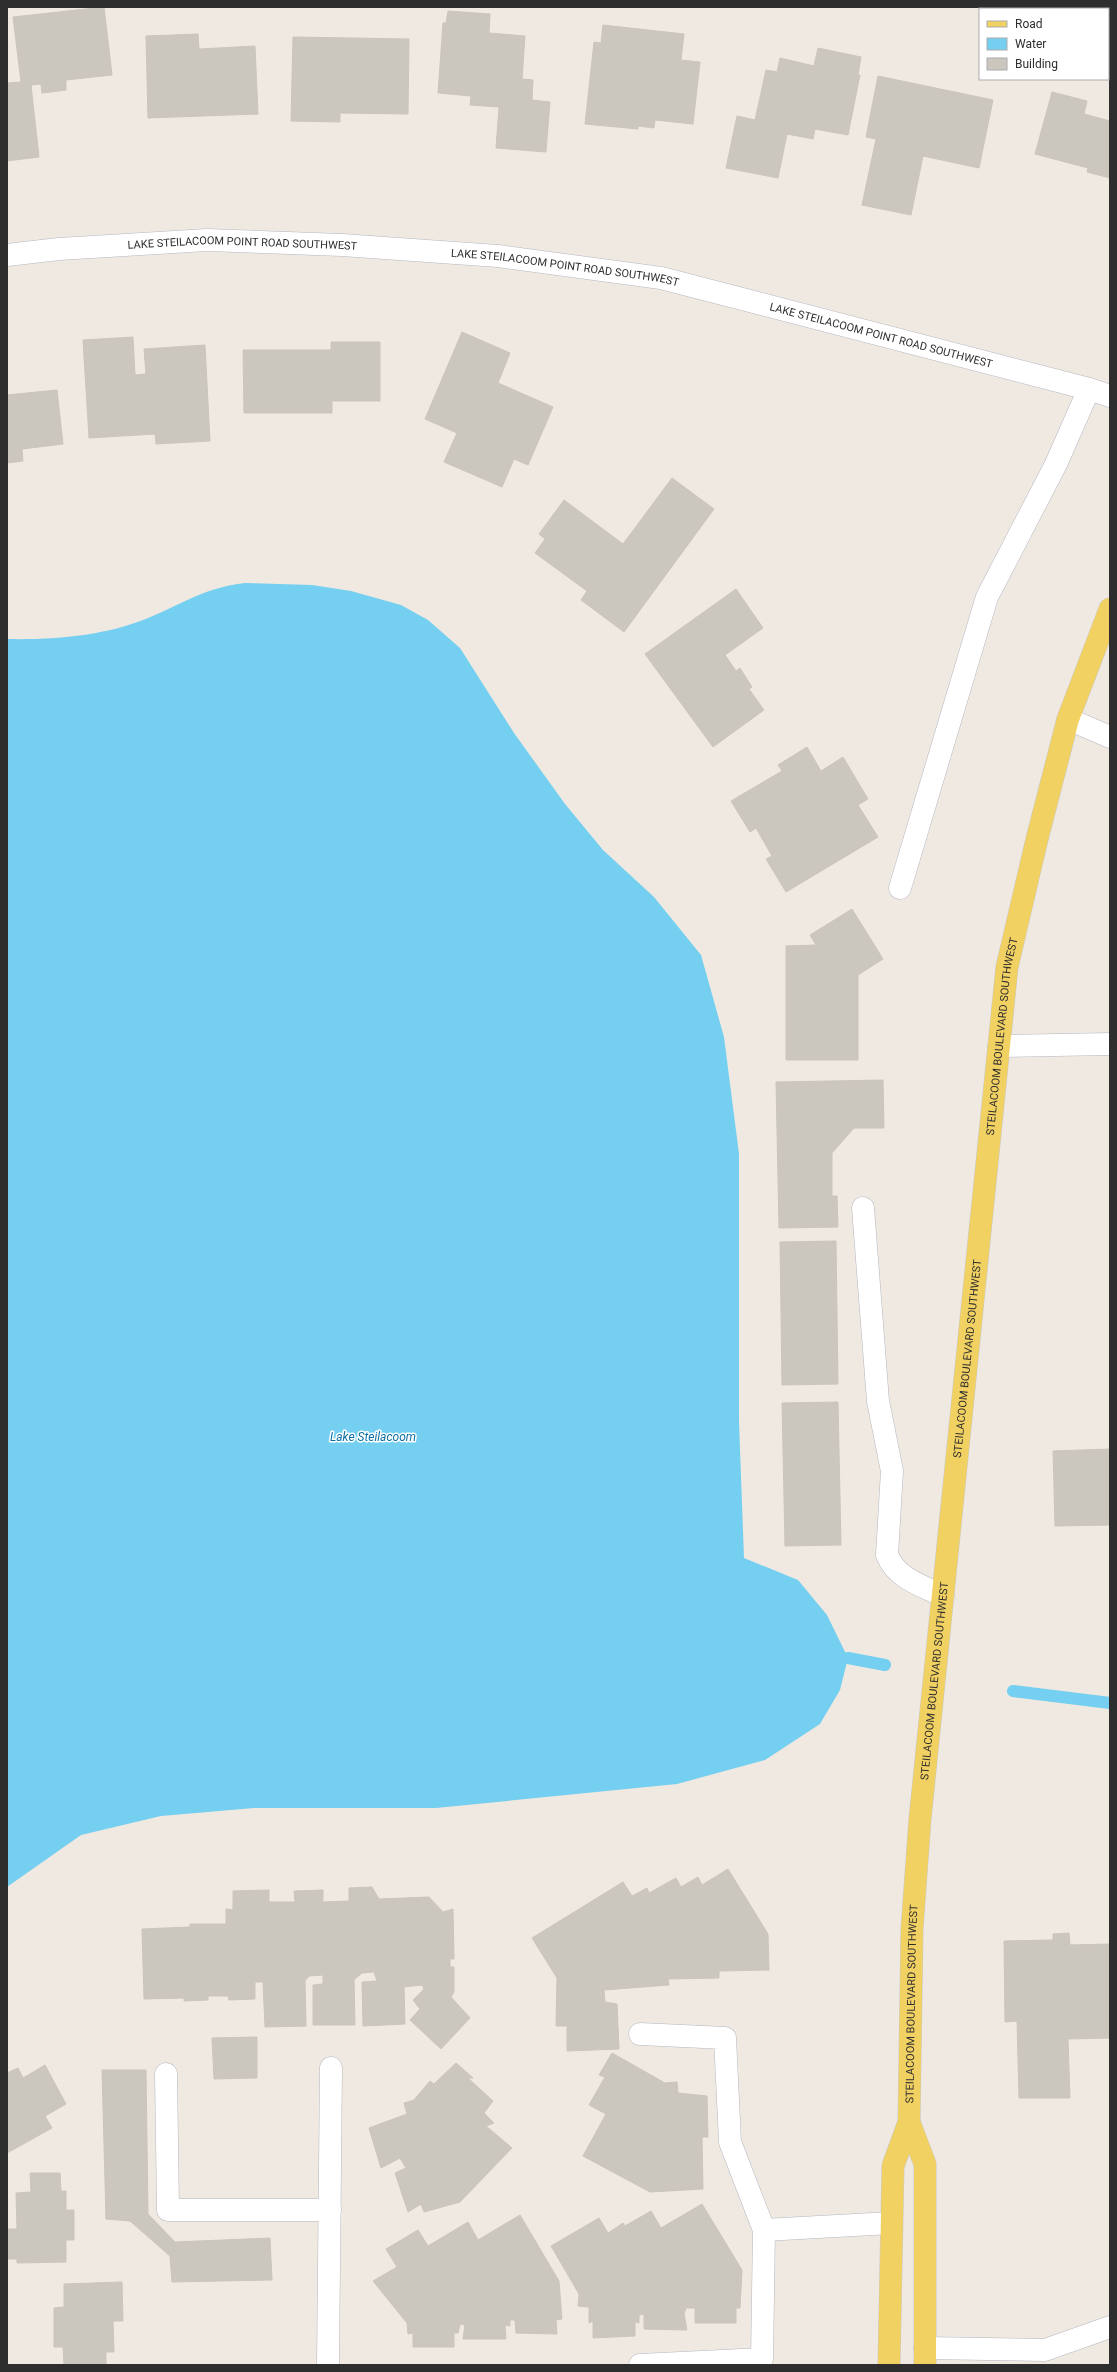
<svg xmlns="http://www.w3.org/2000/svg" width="1117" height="2372" font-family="Roboto,sans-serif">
<rect width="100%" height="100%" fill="#efe9e1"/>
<path fill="#75cff0" d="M245 583 312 585 351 591 401 605 428 620 460 648 514 733 565 804 603 850 654 897 701 955 724 1037 739 1154V1422L744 1558 798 1580 827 1615 848 1658 840 1690 820 1724 765 1760 677 1784 436 1808H254L161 1816 81 1835 7 1887V639C53 640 105 636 148 618 184 603 204 588 245 583Z"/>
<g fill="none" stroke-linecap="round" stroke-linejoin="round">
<path stroke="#75cff0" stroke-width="12" d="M848 1658 885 1665
M1013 1691 1110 1703"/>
</g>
<path fill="#cbc7bf" stroke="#cbc5ba" d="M104 7 112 75 66 80V90L42 93 41 84 31 85 39 157 7 161V83L21 82 13 17Z
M448 11 490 14 489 33 525 36 522 79 533 80 532 100 550 102 546 152 496 148 499 107 470 105 471 96 438 93 443 23H446Z
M603 25 684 34 681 60 700 62 693 124 655 120 654 128 638 126V129L585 124 594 42 601 43Z
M198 34 199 49 255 46 258 114 148 118 146 36Z
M293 37 409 39 408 114 340 113V122L291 121Z
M818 48 861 57 858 75H860L848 135 815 129 813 139 787 134 778 178 726 168 737 116 755 120 766 70 777 72 780 58 814 66Z
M878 76 993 100 979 168 923 156 911 215 862 205 876 139 866 137Z
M1052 92 1087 101 1084 114 1110 121V178L1087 172 1088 168 1035 154Z
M462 332 510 353 498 383 553 407 528 465 514 459 502 487 444 462 457 433 425 419Z
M133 337 135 375 146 374 144 349 205 345 210 441 156 444 155 434 89 438 83 340Z
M331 342H380V401H332V413H244L243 350H331Z
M57 390 63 444 22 449 23 461 7 463V395Z
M672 478 714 509 624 632 581 600 587 591 535 553 545 539 539 534 564 500 623 544Z
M736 589 763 628 725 655 736 671 740 668 752 687 749 689 764 710 713 747 645 654Z
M807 747 821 771 843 757 868 799 858 805 878 837 786 892 766 859 772 856 756 828 750 832 731 801 782 771 778 765Z
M852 909 883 959 858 975V1060H786V946L816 945 810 935Z
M883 1080 884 1128H854L832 1153V1196H837L838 1227 779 1228 776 1082Z
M836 1241 838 1384 782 1385 780 1242Z
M838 1402 841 1545 785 1546 782 1403Z
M1110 1449V1525L1055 1526 1053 1451Z
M728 1869 768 1934 769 1970 719 1971V1978L668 1979 669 1985 604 1990 605 2002 617 2004 619 2049 567 2051V2026H556L557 1978 532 1938 623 1882 632 1896 647 1888 649 1893 676 1878 681 1887 698 1877 702 1885Z
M372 1887 379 1899 429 1897 443 1912 453 1909 454 1959H450V1967H454V1992L451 1997 470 2018 441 2049 410 2020 420 2009 413 2000 424 1989 422 1985 404 1987 405 2024 363 2026 362 1982 377 1981 374 1972 362 1973 354 1980 355 2025H313V1985L323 1984V1975L309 1976 305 1981 306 2026 265 2027 263 1982H255V1999L229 2000 228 1996H208V2000L184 2001V1998L144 1999 142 1929 190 1927V1924H226V1909L233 1910V1891L269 1890V1902H295L294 1891 323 1890V1902L349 1901V1888Z
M1069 1933 1070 1945 1110 1944V2038L1068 2039 1070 2098H1019L1017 2021 1005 2022 1004 1941 1053 1940V1934Z
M257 2037V2078L214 2079 212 2038Z
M612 2053 665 2083 677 2082 678 2093 707 2096 708 2137H702L703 2189 650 2192 583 2156 606 2114 589 2105 605 2077 599 2075Z
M456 2063 473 2078H468L493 2101 484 2113 494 2123 486 2126 512 2148 460 2202 424 2212 421 2204 408 2212 395 2173 406 2168 400 2158 381 2168 369 2128 407 2114 404 2103 414 2100 430 2081 434 2084Z
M45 2065 66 2104 45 2116 52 2128 7 2153V2073L18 2068 23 2078Z
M102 2070H146L148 2214 175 2242 270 2238 272 2280 172 2282 170 2256 130 2221 106 2219Z
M30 2173H60L61 2191H66V2210H74V2240H66V2262L17 2263V2259H7V2229H17L16 2193 31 2192Z
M702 2204 742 2270 740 2308H736V2323H695V2308H686L684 2314 687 2330 644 2329V2314L639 2315V2323L635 2322V2336L593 2338V2321L589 2323V2307L578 2306 579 2294 551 2246 599 2218 608 2233 623 2223 625 2226 651 2211 661 2228Z
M520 2215 559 2281 562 2319 556 2320 557 2334 516 2333 515 2320H510V2326L505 2325 506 2339H463L465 2325 460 2324 458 2333H454V2347H413V2333L408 2334 407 2323 373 2281 397 2267 386 2249 418 2230 428 2246 468 2222 478 2240Z
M122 2282 123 2321H113L114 2352H106V2365H64L63 2347H54V2308L64 2307V2284Z"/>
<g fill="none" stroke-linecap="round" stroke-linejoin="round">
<g stroke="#b4b7c1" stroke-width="23">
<g id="minor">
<path id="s1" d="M7 255 59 249 207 240 342 245 498 256 661 278 1089 389 1110 396"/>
<path d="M1068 719 1110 737"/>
<path d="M900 888 987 597 1056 464 1089 389"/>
<path d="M999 1046 1110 1044"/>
<path d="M863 1208 878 1401 892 1471 887 1555C897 1579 921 1585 943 1596"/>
<path d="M640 2034 725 2038 730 2142 764 2230 891 2223"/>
<path d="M166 2074 168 2210H330"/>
<path d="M925 2348 1045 2350 1110 2327"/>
<path d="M328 2365 331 2068"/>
<path d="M640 2365 762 2359 764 2230"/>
</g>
</g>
<g stroke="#c9c9c9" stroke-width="23">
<g id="major">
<path d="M909 2122 925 2164V2365"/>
<path id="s2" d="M889 2365 893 2166 909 2122 912 1929 920 1819 1007 967 1037 839 1068 719 1110 609"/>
</g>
</g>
<use href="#minor" stroke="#fff" stroke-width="22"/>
<use href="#major" stroke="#f2d163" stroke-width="22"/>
</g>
<g text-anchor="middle" stroke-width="3" stroke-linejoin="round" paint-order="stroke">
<g font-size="11" fill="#2e2e2e" stroke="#fff">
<text dy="4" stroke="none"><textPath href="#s1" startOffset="236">LAKE STEILACOOM POINT ROAD SOUTHWEST</textPath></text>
<text dy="4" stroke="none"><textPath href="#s1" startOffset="560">LAKE STEILACOOM POINT ROAD SOUTHWEST</textPath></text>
<text dy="4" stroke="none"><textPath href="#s1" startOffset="884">LAKE STEILACOOM POINT ROAD SOUTHWEST</textPath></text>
<text dy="4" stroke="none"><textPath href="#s2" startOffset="1336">STEILACOOM BOULEVARD SOUTHWEST</textPath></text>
<text dy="4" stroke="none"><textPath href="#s2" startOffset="1012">STEILACOOM BOULEVARD SOUTHWEST</textPath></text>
<text dy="4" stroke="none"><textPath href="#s2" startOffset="688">STEILACOOM BOULEVARD SOUTHWEST</textPath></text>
<text dy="4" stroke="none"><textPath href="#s2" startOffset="364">STEILACOOM BOULEVARD SOUTHWEST</textPath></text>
</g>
<g font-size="12" font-style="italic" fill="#0d6fa3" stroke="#fff">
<text x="373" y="1441">Lake Steilacoom</text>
</g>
</g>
<rect width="1117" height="2372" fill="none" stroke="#2e2e2e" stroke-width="16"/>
<rect x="979" y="8" width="130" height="72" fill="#ffffff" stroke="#ababab"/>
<rect x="987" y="21" width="20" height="6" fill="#f2d163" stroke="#ababab"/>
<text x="1015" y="28" font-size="12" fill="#2e2e2e">Road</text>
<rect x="987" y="38" width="20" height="12" fill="#75cff0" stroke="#ababab"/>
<text x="1015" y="48" font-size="12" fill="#2e2e2e">Water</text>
<rect x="987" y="58" width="20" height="12" fill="#cbc7bf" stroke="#ababab"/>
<text x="1015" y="68" font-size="12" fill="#2e2e2e">Building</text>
</svg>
